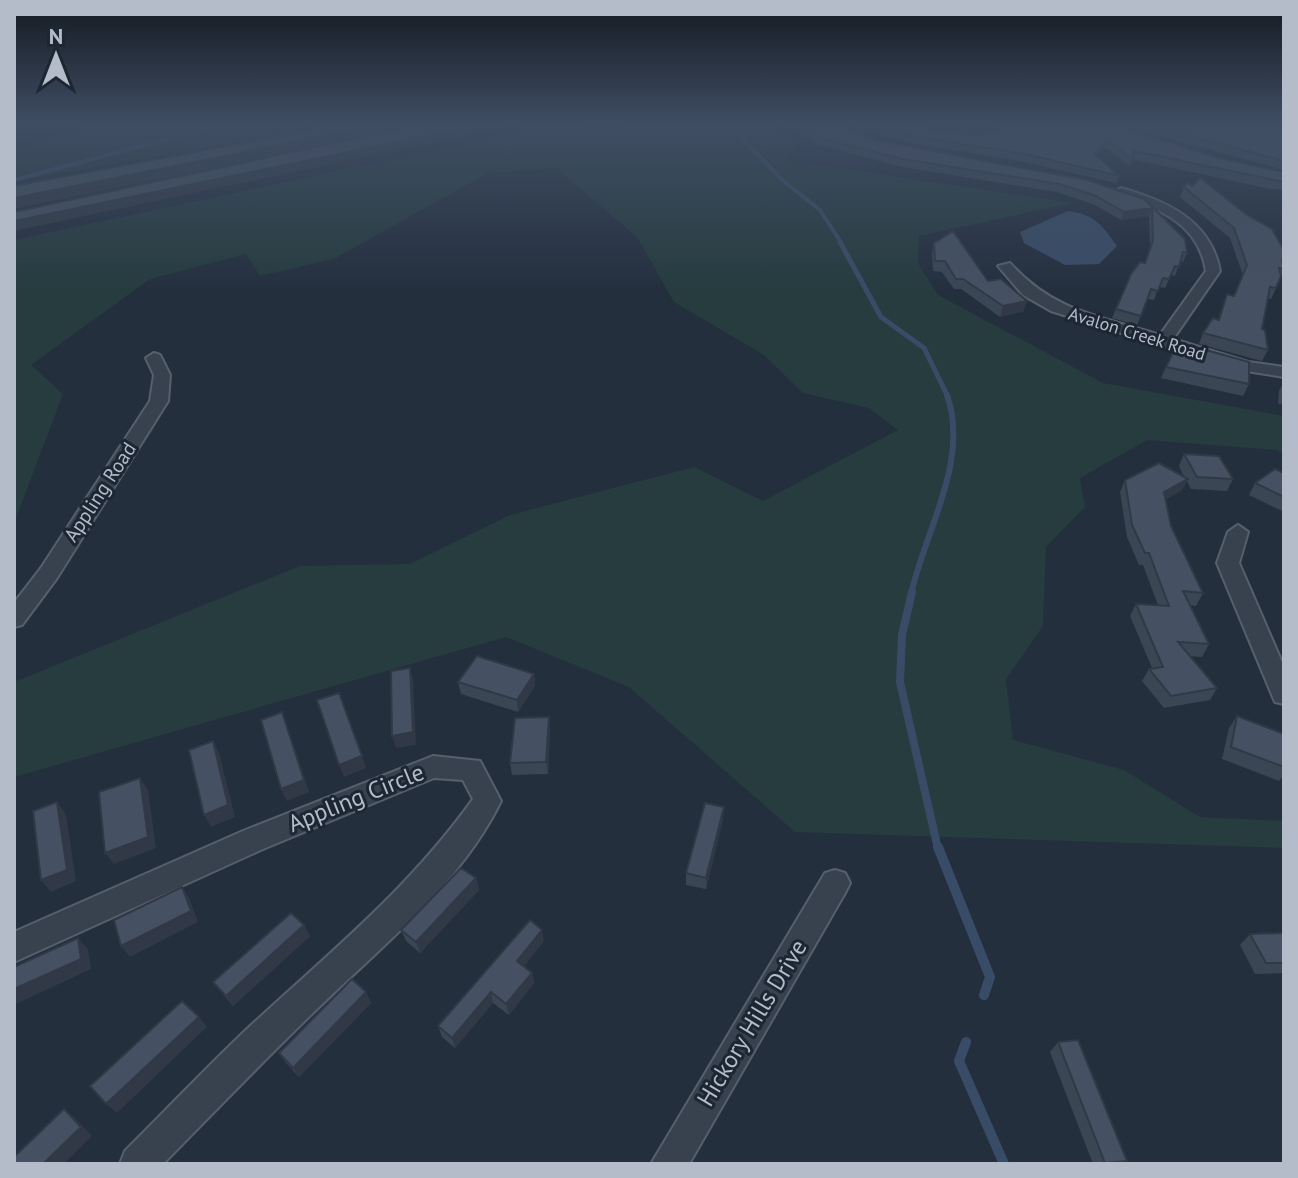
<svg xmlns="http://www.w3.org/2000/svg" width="1298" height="1178" font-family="'PT Sans',sans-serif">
<rect width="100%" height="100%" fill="#242f3e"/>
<path fill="#263c3f" d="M75 125H302L290 133 14 181V148L85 128Z
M532 125 615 129 644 125H774L797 144 786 160 1072 203 919 236 918 263 938 295 1103 383 1284 416V454L1276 450 1147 440 1080 478 1085 507 1046 547 1043 626 1006 679 1013 740 1124 770 1200 817 1284 821V848L795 832 629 687 506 637 14 777V682L300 566 410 564 510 515 694 467 763 501 898 430 869 408 803 393 764 355 674 302 637 237 556 168 488 173 334 259 260 276 246 254 150 279 31 365 63 394 14 523V240L450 147Z"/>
<path fill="#394c67" d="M1068 211C1094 214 1102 225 1117 246L1099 264 1065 265 1024 243 1020 232Z"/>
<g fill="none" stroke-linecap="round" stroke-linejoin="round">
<path stroke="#394c67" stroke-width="4" d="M730 125 780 178 820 210 842 244
M14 180 220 125"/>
<path stroke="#394c67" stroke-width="5" d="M840 242 881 317 924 348 948 397"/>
<path stroke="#394c67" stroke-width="6" d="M911 594C925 531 970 461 947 395"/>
<path stroke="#394c67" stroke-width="8" d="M912 592 902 635 900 682 938 849"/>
<path stroke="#394c67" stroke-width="10" d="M938 847 990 977 984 995
M966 1042 959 1061 1004 1164"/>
<g stroke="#565f6c" stroke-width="4">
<path id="street" d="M1121 188C1167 201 1211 221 1220 271L1173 339 1248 362 1284 367V377L1240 370 1051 311 1023 295 998 266 1010 263C1054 312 1099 316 1160 335L1206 271C1198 222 1159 209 1117 195L1115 192Z
M154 353 160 355 170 375 168 401 57 578 22 625 14 627V603L41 568 150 401 154 375 146 358Z
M1238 525 1248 532 1239 563 1284 667V704L1275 702 1272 695 1217 563 1228 532Z
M433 756 480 761 501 801C461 883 383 945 319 1007 266 1058 215 1111 163 1164H120L125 1151C165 1111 205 1069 246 1030 327 955 408 890 473 799L463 780 434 778 263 849 14 962V932L243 831Z
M835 870 845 873 850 883 845 893 689 1164H651L825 873Z"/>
</g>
<use href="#street" fill="#38414e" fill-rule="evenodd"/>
</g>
<path fill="#3b4654" d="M785 125H838L878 141 1144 199 1187 253 1183 262 1180 261 1175 276 1171 275 1165 288 1159 287 1154 300 1148 299 1137 325 1112 318 1116 309 1145 263 1150 249 1149 216 1121 220 1093 204 1057 192 902 167 819 145Z
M851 125H897L980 136 998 129 997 125H1115L1219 158 1284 172V190L1266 188 1132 159 1130 166 1104 147 1097 156 1119 176 1116 183 1024 162 911 143Z
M1119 125H1284V170Z
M1184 187 1284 250V271L1271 299 1268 298 1262 329 1268 350 1262 361 1199 344 1203 333 1218 319 1227 294 1234 296 1243 275 1230 238 1180 197Z
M934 243 988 281 1024 311 1000 317 961 289H954L942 272 933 271 932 253Z
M1189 355 1249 384 1243 396 1161 378 1166 367Z
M1284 381V404H1278L1279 391Z
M1184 454 1233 479 1227 491 1191 489 1187 481 1182 490 1165 500 1171 526 1203 593 1196 606 1190 605 1209 644 1202 657 1189 656 1217 688 1210 700 1164 708 1142 681 1149 669 1152 668 1130 616 1136 604 1158 605 1143 565H1139L1127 537 1120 492 1125 480 1184 477 1179 466Z
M1284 473V512L1249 495 1255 483Z
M534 674 535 686 518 712 461 694 458 682Z
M1237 716 1284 734V775L1279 781 1222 759 1229 728Z
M550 729 548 774 512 775 510 763Z
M723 819 706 889 686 885V873Z
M476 878 479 890 420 953 406 941 401 930Z
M304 925 310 936 233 1006 213 982Z
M1284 933V973L1255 974 1240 945 1250 934Z
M544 941 524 966 532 973 534 983 509 1015 493 1003 455 1048 442 1037 438 1026Z
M366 992 371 1003 299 1077 286 1063 279 1053Z
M1058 1042 1127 1161 1124 1164H1093L1050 1052Z"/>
<path fill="#303945" d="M380 125H422L14 209V198Z
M479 125H513L493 130 14 231V221Z
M1106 140 1104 147 1092 161 1095 154Z
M1152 208 1149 216 1121 220 1124 212Z
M1027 301 1024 311 1000 317 1003 306Z
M1188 479 1182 490 1158 504 1164 492Z
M410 668 413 680 416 745 396 748 392 736Z
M534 674 535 686 518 712 517 700Z
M282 712 309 792 287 801 281 789Z
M549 717 550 729 548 774 546 762Z
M213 741 219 753 235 817 211 827 204 815Z
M362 756 366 768 344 777 339 765Z
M140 778 148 790 156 848 114 864 105 853Z
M57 802 66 814 76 881 51 892 41 880Z
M724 807 723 819 706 889V878Z
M476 878 479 890 420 953 416 942Z
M182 887 189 898 198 922 130 957 121 946Z
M304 925 310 936 233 1006 226 996Z
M542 930 544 941 519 972 517 961Z
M78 938 88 949 91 969 14 1005V989Z
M532 973 534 983 509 1015 506 1004Z
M366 992 371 1003 299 1077 293 1068Z
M491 992 493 1003 455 1048 452 1038Z
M199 1017 207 1027 117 1113 106 1104Z
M64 1109 76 1119 92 1136 64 1164H43Z"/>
<path fill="#455162" stroke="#303945" stroke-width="2" d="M338 125H380L14 198V186Z
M418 125H479L14 221V212Z
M798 125H838L878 141 1087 180 1144 199 1185 239 1187 253 1183 252 1179 267 1175 266 1169 279 1163 278 1158 291 1151 289 1141 316 1116 309 1131 274 1140 262 1145 263 1153 240 1152 208 1124 212 1096 196 1059 184 903 159 820 138Z
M876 125H897L980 136 1000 128V125H1115L1219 158 1284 172V182L1134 151 1132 158 1106 140 1095 154 1119 176 1026 154 912 136Z
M1149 125H1284V161Z
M1200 178 1247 215 1272 229 1284 250V260H1282L1284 269 1279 268 1281 276 1276 288 1270 287 1262 329 1265 330 1268 350 1203 333 1213 318 1219 320 1227 294 1234 296 1247 265 1234 228 1184 187 1187 183 1193 186Z
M953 231 988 281 1001 279 1027 301 1003 306 963 279H956L945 261H935L934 243Z
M1195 347 1249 362V384L1166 367 1174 351 1189 355Z
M1184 454 1219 456 1233 479 1197 477Z
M1159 463 1188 479 1164 492 1171 526 1203 593 1183 591 1209 644 1178 642 1217 688 1171 696 1149 669 1163 667 1136 604 1169 606 1149 553H1145L1132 525 1125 480Z
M1275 469 1284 473V497L1255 483Z
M477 656 534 674 517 700 458 682Z
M410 668 413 732 392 736 391 671Z
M339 693 362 756 339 765 317 700Z
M282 712 304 780 281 789 261 720Z
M1237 716 1284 734V767L1231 747Z
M549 717 546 762 510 763 515 718Z
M213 741 228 805 204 815 189 750Z
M140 778 148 837 105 853 99 792Z
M57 802 67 870 41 880 33 811Z
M705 803 724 807 706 878 686 873Z
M461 868 476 878 416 942 401 930Z
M182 887 191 911 121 946 114 920Z
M291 913 304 925 226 996 213 982Z
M530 920 542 930 517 961 532 973 506 1004 491 992 452 1038 438 1026Z
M1284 933V963H1266L1250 934Z
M78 938 81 959 14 989V967Z
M352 979 366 992 293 1068 279 1053Z
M182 1001 199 1017 106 1104 90 1086Z
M1078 1040 1127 1161 1105 1163 1058 1042Z
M64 1109 81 1127 43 1164H14V1157Z"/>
<linearGradient id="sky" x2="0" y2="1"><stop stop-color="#141a22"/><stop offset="0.43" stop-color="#3f4d63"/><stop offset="1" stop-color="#3f4d63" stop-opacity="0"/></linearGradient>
<rect width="1298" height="290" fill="url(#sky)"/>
<g text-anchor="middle" stroke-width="6" stroke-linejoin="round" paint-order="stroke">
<g font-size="18" fill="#b4bcc9" stroke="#1d2633">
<text transform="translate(1137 334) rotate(17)" y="6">Avalon Creek Road</text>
</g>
<g font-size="20" fill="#b4bcc9" stroke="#1d2633">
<text transform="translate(100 492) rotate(-57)" y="7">Appling Road</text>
</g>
<g font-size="24" fill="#b4bcc9" stroke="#1d2633">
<text transform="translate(356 798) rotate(-22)" y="8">Appling Circle</text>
<text transform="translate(752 1023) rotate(-59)" y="8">Hickory Hills Drive</text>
</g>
</g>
<rect width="1298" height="1178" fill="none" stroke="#b4bcc9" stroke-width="32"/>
<g transform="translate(56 56)" stroke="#1d2633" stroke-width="6" paint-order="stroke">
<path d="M0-6L14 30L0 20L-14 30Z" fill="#b4bcc9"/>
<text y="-12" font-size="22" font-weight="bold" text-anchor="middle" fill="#b4bcc9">N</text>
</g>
</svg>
